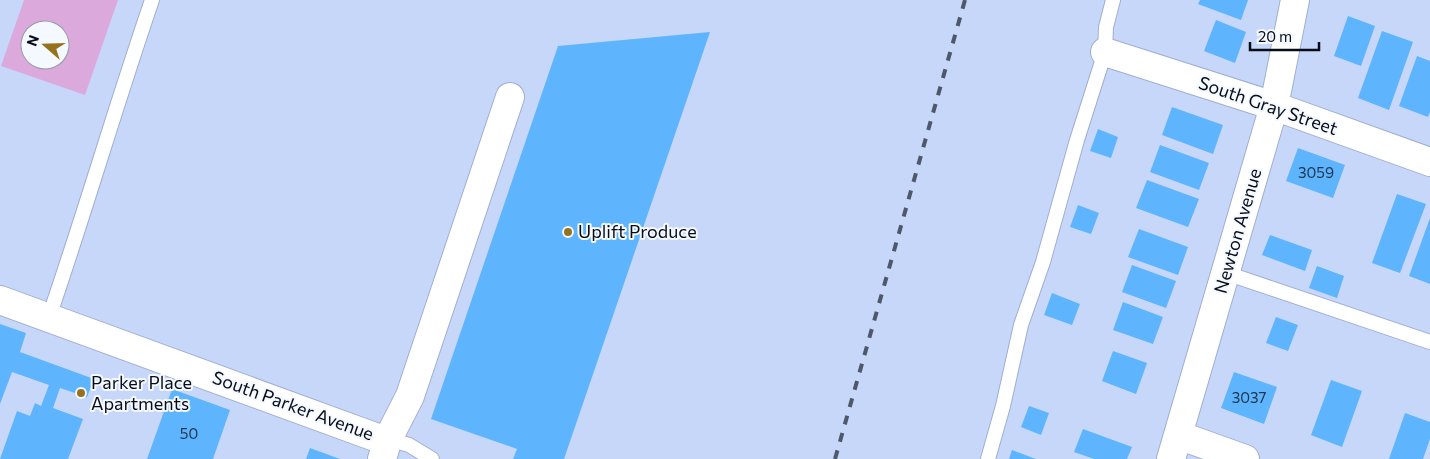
<svg xmlns="http://www.w3.org/2000/svg" width="1430" height="459" font-family="Commissioner,sans-serif">
<rect width="100%" height="100%" fill="#c7d7f9"/>
<path fill="#dca9dd" fill-rule="evenodd" d="M24 0H118L85 95 1 66ZM30 30H60V60H30Z"/>
<path fill="#5eb5fd" d="M1200 0H1248L1241 20 1198 4Z
M1348 16 1375 26 1361 66 1334 56Z
M1216 20 1246 32 1235 63 1204 51Z
M1382 31 1413 42 1389 110 1358 98Z
M710 32 564 459H513L517 449 431 419 558 46Z
M1417 56 1430 61V112L1428 117 1399 106Z
M1172 107 1223 125 1213 154 1162 135Z
M1098 129 1118 137 1111 158 1090 151Z
M1160 145 1209 163 1199 190 1150 172Z
M1298 148 1345 165 1333 198 1286 181Z
M1147 180 1199 199 1188 227 1136 208Z
M1397 194 1426 204 1400 273 1372 263Z
M1078 205 1099 213 1091 234 1070 227Z
M1430 218V284L1409 276Z
M1139 229 1188 247 1178 275 1128 257Z
M1270 235 1312 250 1305 271 1262 255Z
M1132 265 1176 281 1166 308 1122 292Z
M1317 266 1344 276 1337 298 1309 288Z
M1052 293 1080 304 1072 325 1044 315Z
M1123 302 1163 317 1153 344 1113 330Z
M1276 317 1298 325 1288 351 1266 343Z
M0 324 26 333 20 352 94 379 87 397 60 388 53 408 83 419 68 459H0L17 411 30 416 35 403 41 406 49 385 12 372 0 404Z
M1113 351 1147 363 1136 394 1102 381Z
M1234 372 1277 387 1264 424 1221 408Z
M1331 380 1362 391 1342 447 1311 435Z
M172 389 230 410 213 459H147Z
M1029 406 1049 413 1041 435 1021 427Z
M1405 413 1430 422V439L1423 459H1389Z
M1083 429 1132 447 1127 459H1094L1074 452Z
M310 448 340 459H306Z
M1012 450 1036 459H1009Z"/>
<g fill="none" stroke-linecap="round" stroke-linejoin="round">
<g stroke="#a0afd0" stroke-width="16">
<path id="service" d="M1226 273 1430 342
M49 317C85 212 116 105 152 0
M388 439 409 445 432 459
M988 459 1003 406 1021 325 1043 262 1077 140 1105 52 1106 27 1113 0"/>
</g>
<g stroke="#a0afd0" stroke-width="30">
<path id="minor" d="M1105 52 1274 106 1430 162
M0 300 375 437 388 439
M1178 435 1245 459
M382 459 388 439 410 396 510 97
M1171 459 1274 106 1295 0"/>
</g>
<use href="#service" stroke="#fff" stroke-width="14"/>
<use href="#minor" stroke="#fff" stroke-width="28"/>
<path stroke="#4f586b" stroke-width="4" stroke-dasharray="9 9" stroke-linecap="butt" d="M835 459 965 0"/>
</g>
<g fill="#95731c" stroke="#f4f8ff" stroke-width="2">
<circle cx="568" cy="232" r="5"/>
<circle cx="81" cy="393" r="5"/>
</g>
<g text-anchor="middle" stroke-width="4" stroke-linejoin="round" paint-order="stroke">
<g font-size="15" fill="#1d3650">
<text x="1316" y="178">3059</text>
<text x="1249" y="403">3037</text>
<text x="189" y="439">50</text>
</g>
<g font-size="18" fill="#070c17" stroke="#f4f8ff">
<text transform="translate(1268 106) rotate(19)" y="6">South Gray Street</text>
<text transform="translate(1238 231) rotate(-74)" y="6">Newton Avenue</text>
<text transform="translate(293 406) rotate(20)" y="6">South Parker Avenue</text>
</g>
<g font-size="18" fill="#070c17" stroke="#f4f8ff" text-anchor="start">
<text x="578" y="238">Uplift Produce</text>
<text x="91" y="389">Parker Place<tspan x="91" dy="21">Apartments</tspan></text>
</g>
</g>
<g transform="translate(45 45) rotate(290)"><circle r="24" fill="#f4f8ff" stroke="#959aa2"/>
<path d="M0-4L9 19L0 12L-9 19Z" fill="#95731c"/>
<text y="-8" font-size="14" font-weight="bold" text-anchor="middle" fill="#070c17">N</text>
</g>
<path d="M1250 42v8h69v-8" fill="none" stroke="#070c17" stroke-width="2.5"/>
<text x="1258" y="42" font-size="15" fill="#070c17" stroke="#f4f8ff" stroke-width="4" paint-order="stroke">20 m</text>
</svg>
